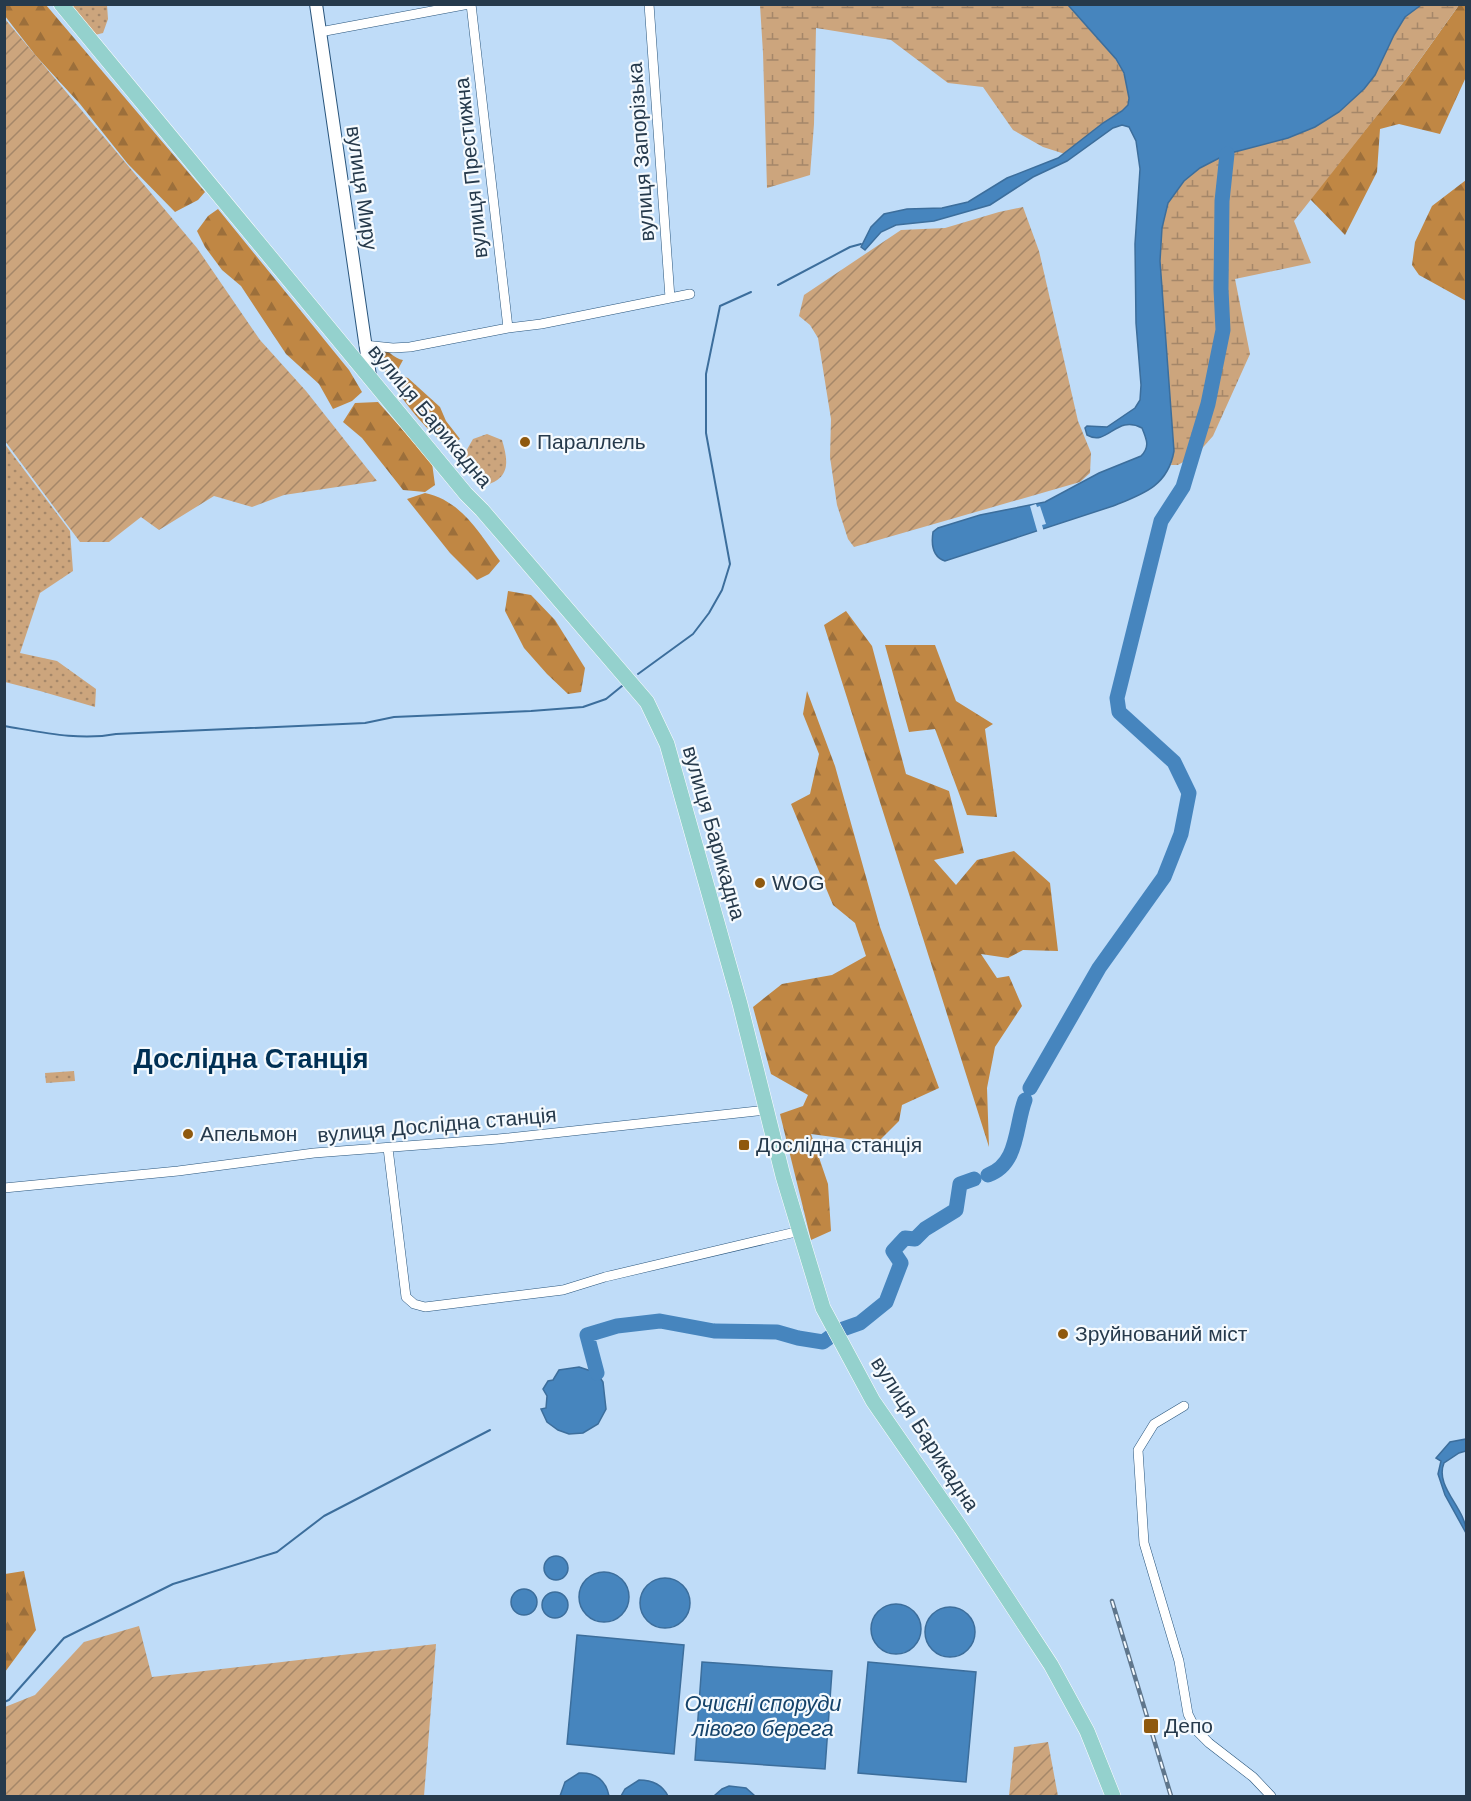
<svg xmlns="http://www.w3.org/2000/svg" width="1471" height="1801" font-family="Helvetica,sans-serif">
<defs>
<pattern id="grass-dots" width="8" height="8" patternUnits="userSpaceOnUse" patternTransform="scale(1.5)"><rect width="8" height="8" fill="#cca57d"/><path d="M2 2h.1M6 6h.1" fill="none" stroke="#a58769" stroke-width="1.8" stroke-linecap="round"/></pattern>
<pattern id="forest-firs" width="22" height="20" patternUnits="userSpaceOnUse" patternTransform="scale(1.5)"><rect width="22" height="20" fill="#c08744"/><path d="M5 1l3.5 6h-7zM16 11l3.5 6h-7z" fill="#9c6f3b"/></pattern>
<pattern id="wetland-marsh" width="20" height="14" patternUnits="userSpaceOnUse" patternTransform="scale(1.5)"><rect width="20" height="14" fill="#cca57d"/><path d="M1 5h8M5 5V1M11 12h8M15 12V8" fill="none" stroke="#a58769"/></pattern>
<pattern id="garden-furrows" width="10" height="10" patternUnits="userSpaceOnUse" patternTransform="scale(1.5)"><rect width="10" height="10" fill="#cca57d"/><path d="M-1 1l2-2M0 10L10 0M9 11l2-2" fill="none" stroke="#a58769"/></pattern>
</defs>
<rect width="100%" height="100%" fill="#bfdcf8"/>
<path fill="url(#grass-dots)" d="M71 4 107 5 108 19 103 33 95 35Z
M487 434 502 440C509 463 510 479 483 486L464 466 465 453 473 439Z
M4 443 70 531 73 571 40 593 20 653 57 661 96 689 95 707 40 691 5 682Z
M74 1071 75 1081 46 1083 45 1073Z"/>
<path fill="url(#forest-firs)" d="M5 5H46L205 192 198 200 175 212 128 164 80 104 36 56 5 16Z
M1459 5H1466V77L1440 134 1399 124 1380 129 1377 172 1345 235 1310 199 1409 75Z
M1466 180V301L1419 275 1412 265 1415 242 1432 206Z
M218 209 349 370 362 392 352 401 333 409 319 384 286 354 241 286 222 270 205 247 197 231 208 216Z
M380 347C388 349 394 359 403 360L396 373 389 379 381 362Z
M399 375 408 378 440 407 446 421 460 439 449 447C428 432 407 407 393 384Z
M378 402 432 463 435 485 425 492 403 490 362 438 343 422 355 403Z
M425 493C462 501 479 533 500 561L489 574 477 580 450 553 407 499Z
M508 591 531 595 555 620 585 668 581 692 568 694 547 674 524 648 505 611Z
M846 611 872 646 906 774 949 791 964 853 934 860 956 885 977 860 1014 851 1050 883 1058 951 1023 950 1008 958 981 954 997 978 1009 976 1022 1006 995 1047 987 1088 989 1147 824 625Z
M885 645H935L956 701 993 724 985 729 997 817 967 815 935 729 909 732Z
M807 691 835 766 880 927 939 1088 902 1105 899 1121 877 1143 811 1134 828 1184 831 1231 811 1240 780 1114 803 1106 808 1095 771 1074 753 1007 782 984 832 975 866 956 855 923 833 905 791 804 810 794 819 754 803 714Z
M24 1571 36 1630 5 1672V1574Z"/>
<path fill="url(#wetland-marsh)" d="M760 5H1068C1089 32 1136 65 1128 105L1122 112 1103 123 1065 154 1043 147 1013 130 983 87 948 83 891 40 816 28 814 124 810 175 767 188 763 53Z
M1421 5H1459L1409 75 1294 221 1311 263 1235 279 1250 354 1213 436 1197 454 1178 465H1171L1174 451 1160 261 1162 228 1168 203 1184 181 1200 168 1227 154 1288 138 1315 127 1339 112 1364 89 1375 75 1394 35 1405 17Z"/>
<path fill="url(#garden-furrows)" d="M5 19 197 248 260 340 306 391 377 481 284 495 252 507 214 496 159 530 141 517 109 542H80L5 441Z
M1023 207 1039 251 1078 421 1091 453 1090 473 1080 482 854 547 848 539 837 505 830 457 831 419 818 338 810 325 799 316 804 295 901 230 945 228 999 212Z
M139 1626 152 1677 436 1644 424 1796H5V1707L35 1695 84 1642Z
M1048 1742 1058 1796H1009L1014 1747Z"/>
<path fill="#4685be" stroke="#3c6e9c" stroke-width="1.5" d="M1068 5H1421L1405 17 1394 35 1375 75 1364 89 1339 112 1315 127 1288 138 1227 154 1200 168 1184 181 1168 203 1162 228 1160 261 1174 451C1168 486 1143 494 1113 506L945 561C933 557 931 545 933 532L938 528 980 515 1045 502 1099 473 1141 456C1150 447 1147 440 1142 428 1116 414 1108 447 1087 435L1085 428 1087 426 1107 427 1135 408 1140 400 1141 385 1136 323 1135 244 1140 169 1136 141 1129 127 1122 125 1113 128 1067 161 1033 177 990 205 934 221 896 225 881 232 865 250 861 247 871 227 884 214 907 209 942 208 968 202 1007 178 1058 158 1103 123 1122 111 1128 105 1129 98 1124 73 1116 59Z
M579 1367 597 1373 603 1382 606 1409 598 1424 583 1433 569 1434 558 1430 547 1422 541 1409 546 1408 547 1396 543 1389 548 1381 553 1380 559 1370Z
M1466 1439V1451L1459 1453 1444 1463C1434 1487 1467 1509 1466 1533L1445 1495 1438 1474 1441 1461 1436 1458 1450 1442Z
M544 1568a12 12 0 1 1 24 0a12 12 0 1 1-24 0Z
M579 1597a25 25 0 1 1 50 0a25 25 0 1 1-50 0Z
M640 1603a25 25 0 1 1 50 0a25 25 0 1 1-50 0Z
M511 1602a13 13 0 1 1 26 0a13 13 0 1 1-26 0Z
M542 1605a13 13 0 1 1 26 0a13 13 0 1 1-26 0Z
M871 1629a25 25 0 1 1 50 0a25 25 0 1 1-50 0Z
M925 1632a25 25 0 1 1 50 0a25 25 0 1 1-50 0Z
M577 1635 684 1645 674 1754 567 1744Z
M702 1662 832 1671 825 1769 695 1760Z
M868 1662 976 1672 966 1782 858 1773Z
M579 1773C595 1772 606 1780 609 1796H560L565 1782Z
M639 1780C652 1780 662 1784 668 1796H621L625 1789Z
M729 1786 746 1788 755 1796H714L722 1789Z"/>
<path fill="#bfdcf8" d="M1036 504 1037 507 1040 506 1046 524 1042 525 1044 532 1038 534 1030 506Z"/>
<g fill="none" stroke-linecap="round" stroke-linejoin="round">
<path stroke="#3c6e9c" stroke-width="2" d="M778 285 850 247 861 244
M638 674 693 634 709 613 722 590 730 564 706 433V374L720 306 751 292
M4 726C41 732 79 741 116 734L365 723 394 717 531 711 583 707 606 699 622 686
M4 1702 9 1700 64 1638 173 1584 277 1552 324 1516 490 1430"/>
<path stroke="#4685be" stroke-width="15" d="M1030 1088 1099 968 1164 877 1181 834 1189 793 1174 762 1119 712 1117 698 1161 521 1183 487 1208 404 1223 330 1221 289 1222 201 1227 154
M988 1175C1019 1164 1015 1126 1025 1100
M843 1329 860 1323 886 1302 901 1263 893 1251 905 1238 915 1239 925 1229 956 1210 960 1184 974 1179
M597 1373 587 1335 617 1326 660 1321 714 1331 777 1332 798 1338 823 1342 830 1337"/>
<g stroke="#29557c" stroke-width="10">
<path id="minor" d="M471 4 508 328
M649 4 670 298
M320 32 469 4
M364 345 393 348 410 347 508 328 541 324 690 294
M388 1148 406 1297 414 1304 425 1307 563 1290 605 1277 800 1231
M4 1188 178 1171 314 1153 498 1139 766 1110
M1184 1406 1154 1424 1138 1450 1144 1543 1179 1661 1188 1714 1196 1730 1209 1743 1253 1777 1271 1796"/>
</g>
<g stroke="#29557c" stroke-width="14">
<path id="tertiary" d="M316 4 370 376"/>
</g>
<g stroke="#fff" stroke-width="16">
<path id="primary" d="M61 4 466 494 482 510 647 702 667 744 740 1004 783 1176 823 1308 873 1401 961 1528 1051 1665 1087 1731 1113 1796"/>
</g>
<use href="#minor" stroke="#fff" stroke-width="9"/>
<use href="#tertiary" stroke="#fff" stroke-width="12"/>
<use href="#primary" stroke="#94d1cd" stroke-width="15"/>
<g stroke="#5f768c" stroke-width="4.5">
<path id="rail" d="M1112 1601 1171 1796"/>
</g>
<use href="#rail" stroke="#f5fafe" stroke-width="2" stroke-dasharray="7" stroke-linecap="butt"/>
</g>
<g fill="#8f590e" stroke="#f5fafe" stroke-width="2">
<circle cx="525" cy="442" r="6"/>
<circle cx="760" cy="883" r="6"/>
<circle cx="188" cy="1134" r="6"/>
<rect x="738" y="1139" width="12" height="12" rx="3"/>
<circle cx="1063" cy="1334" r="6"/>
<rect x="1143" y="1718" width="16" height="16" rx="3"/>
</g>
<g text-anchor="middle" stroke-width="4.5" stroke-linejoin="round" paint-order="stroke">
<g font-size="21" fill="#263a4c" stroke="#f5fafe">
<text transform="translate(641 152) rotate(-94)" y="7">вулиця Запорізька</text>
<text transform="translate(471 168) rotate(-96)" y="7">вулиця Престижна</text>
<text transform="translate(362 188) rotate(82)" y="7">вулиця Миру</text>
<text transform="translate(430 416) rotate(50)" y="7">вулиця Барикадна</text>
<text transform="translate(714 833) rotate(74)" y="7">вулиця Барикадна</text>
<text transform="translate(437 1125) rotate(-5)" y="7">вулиця Дослідна станція</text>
<text transform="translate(925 1434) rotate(57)" y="7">вулиця Барикадна</text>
</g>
<g font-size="21" fill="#263a4c" stroke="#f5fafe" text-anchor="start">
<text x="537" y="449">Параллель</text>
<text x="772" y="890">WOG</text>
<text x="200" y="1141">Апельмон</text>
<text x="756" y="1152">Дослідна станція</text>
<text x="1075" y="1341">Зруйнований міст</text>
<text x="1164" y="1733">Депо</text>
</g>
<g font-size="22" font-style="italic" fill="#15436a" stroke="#f5fafe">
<text x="763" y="1711">Очисні споруди<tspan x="763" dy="25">лівого берега</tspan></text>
</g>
<g font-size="27" font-weight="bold" fill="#003054" stroke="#f5fafe">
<text x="251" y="1068">Дослідна Станція</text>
</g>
</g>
<rect width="1471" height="1801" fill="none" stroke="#263a4c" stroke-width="12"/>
</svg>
